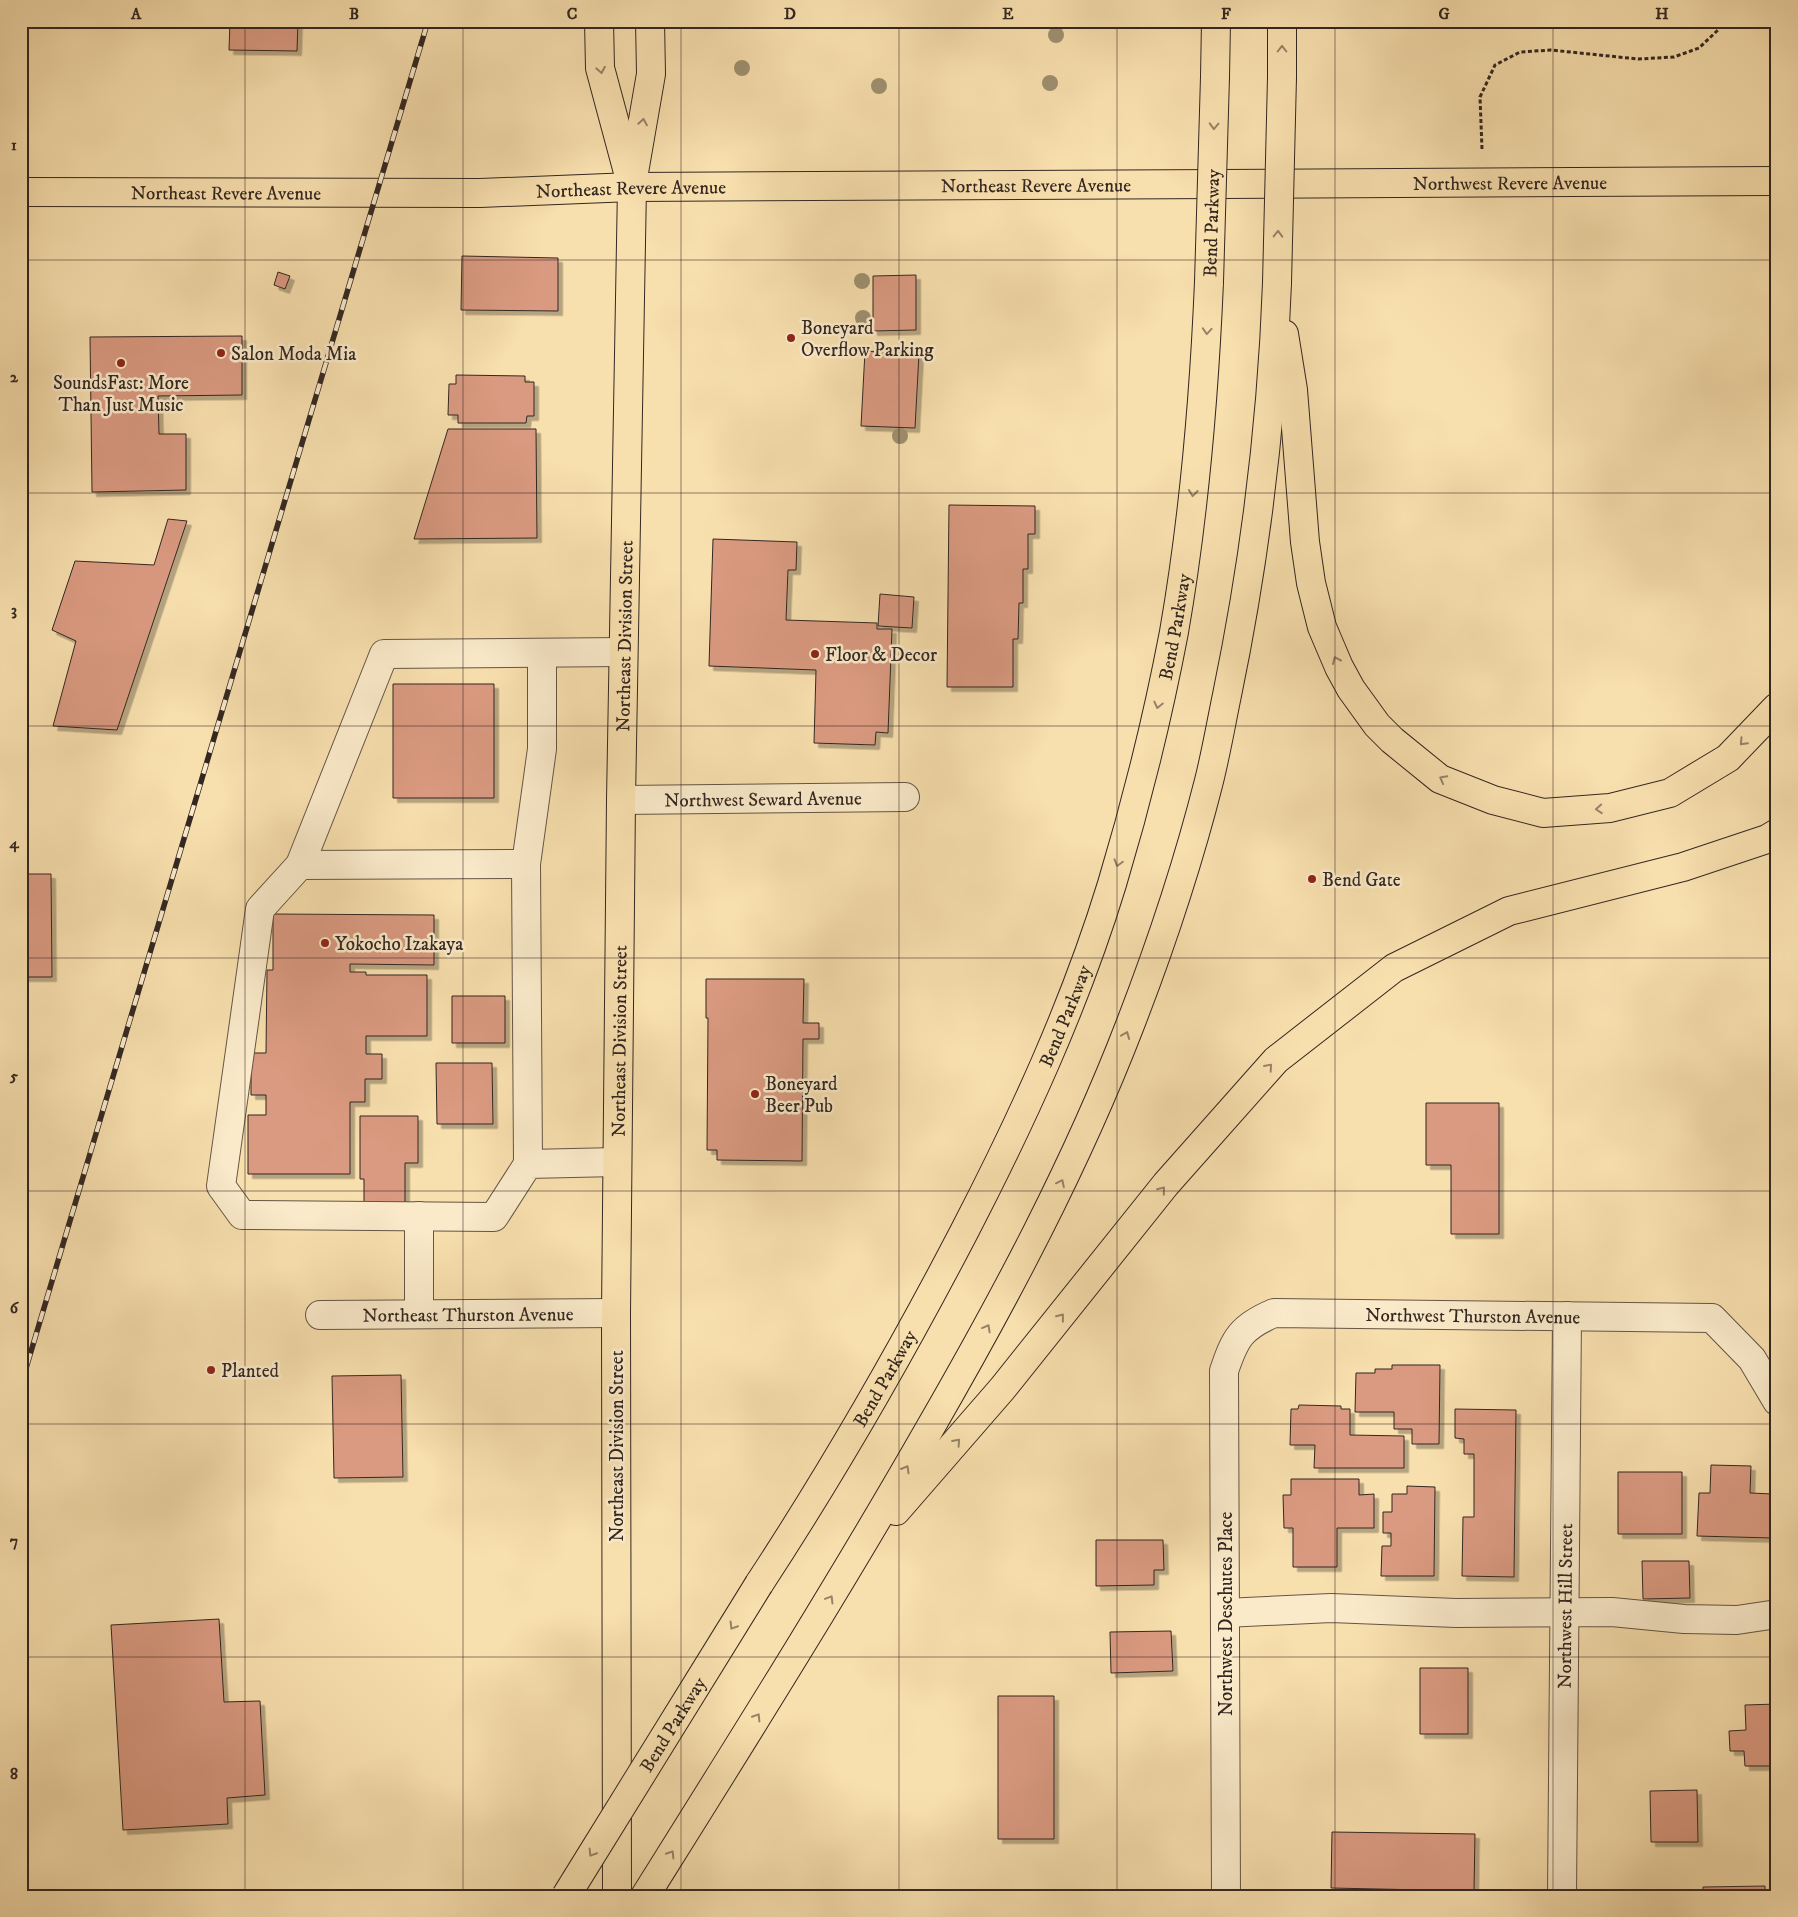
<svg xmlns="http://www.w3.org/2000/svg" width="1798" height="1917" font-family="'IM FELL DW Pica',serif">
<defs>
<filter id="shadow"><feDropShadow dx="4.5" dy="4.5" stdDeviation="0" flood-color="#0004"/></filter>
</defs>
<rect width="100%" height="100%" fill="#f8dfae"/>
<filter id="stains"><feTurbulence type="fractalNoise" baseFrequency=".004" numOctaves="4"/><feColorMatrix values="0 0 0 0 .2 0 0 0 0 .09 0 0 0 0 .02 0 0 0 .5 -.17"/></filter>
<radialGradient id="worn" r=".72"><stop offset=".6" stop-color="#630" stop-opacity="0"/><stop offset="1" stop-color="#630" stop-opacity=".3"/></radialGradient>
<path fill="#da9a81" stroke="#332721" filter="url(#shadow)" d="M230 21H298L297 51 229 50Z
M462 256 558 258V311L461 310Z
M278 272 290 276 285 289 274 285Z
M916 275V330L873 331V276Z
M242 336V395L158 396 159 434H186V490L92 492 90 337Z
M865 351 919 354 915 428 861 426Z
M456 375 525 376V382H534V416H527L526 423H458V415H448L449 384H456Z
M448 429H536L537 538 414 539Z
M949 505 1035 506V534H1028V569H1023V603H1019L1018 639H1013V687H947Z
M168 519 187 521 117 730 53 726 76 641 52 630 75 561 154 565Z
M713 539 797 542 796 570H788L786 620 877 623V629H892L888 733 876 732 875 745 814 743 816 670 709 666Z
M880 594 914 597 912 628 878 626Z
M393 684H494V798H393Z
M23 874H51L52 977H21Z
M273 914 434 915V965L350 964V972H366V975H427V1036H366V1054H382V1079H365V1102H350V1174H248V1115H266V1095H251V1053H266L267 970H273Z
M706 979H804L803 1023H819V1039H803L802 1161 717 1160V1150H707L708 1018H706Z
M452 996H505V1043H452Z
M436 1063H492L493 1124H437Z
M1426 1103H1499V1234H1451V1165H1426Z
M360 1116H418V1163H405V1203H364V1179H360Z
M1392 1365H1440L1439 1444H1412V1429H1394V1412H1355L1356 1373H1375V1369H1392Z
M401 1375 403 1477 334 1478 332 1376Z
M1299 1405 1341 1406V1409H1350V1435L1404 1436V1468H1314L1315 1445H1290L1291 1409H1298Z
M1455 1409 1516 1410 1514 1577 1462 1576 1463 1517H1474V1454H1464V1439L1455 1438Z
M1711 1465 1751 1466 1750 1493 1773 1494 1772 1538 1697 1536 1699 1493H1710Z
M1618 1472H1682V1534H1618Z
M1291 1479H1359V1495L1374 1494V1528H1337V1567H1293V1528H1284L1283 1495H1291Z
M1407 1486 1435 1487 1434 1576H1381L1382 1546H1391V1533H1383V1512H1392V1494H1407Z
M1096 1540H1163L1164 1570H1154V1585L1096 1586Z
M1642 1561H1689L1690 1598 1643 1599Z
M219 1619 224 1702 260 1701 265 1795 227 1798 228 1824 123 1830 111 1625Z
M1171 1631 1173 1671 1111 1673 1110 1632Z
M1420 1668H1468V1734H1420Z
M998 1696H1054V1839H998Z
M1777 1704V1766H1745L1744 1751H1730L1729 1731 1746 1730 1745 1705Z
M1697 1790 1698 1842H1651L1650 1791Z
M1332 1832 1475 1834 1474 1891 1331 1888Z
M1765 1886V1896H1703V1887Z"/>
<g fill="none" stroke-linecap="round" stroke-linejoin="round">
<g stroke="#645544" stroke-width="30">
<g id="minor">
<path id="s1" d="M621 800 905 797"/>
<path d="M526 864 542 749V653"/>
<path d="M300 865 526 864 528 1164"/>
<path d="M617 1162 528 1164 494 1217 242 1215 221 1186 260 909 300 865 384 654 623 652"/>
<path d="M419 1216V1314"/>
<path id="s2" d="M320 1315 616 1313"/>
<path d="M1225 1613 1331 1608 1456 1613 1612 1612 1684 1619 1737 1620 1777 1614"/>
<path id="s3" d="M1226 1896 1224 1371C1235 1338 1241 1327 1274 1313L1712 1318 1752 1359 1777 1401"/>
<path id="s4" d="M1562 1896 1567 1316"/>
</g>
</g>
<g stroke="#332721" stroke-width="30">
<g id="major">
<path id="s5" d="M21 192 480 193 632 187 1777 181"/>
<path id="s6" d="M617 1896 616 1313 621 800 632 187"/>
</g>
</g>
<g stroke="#332721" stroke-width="30">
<g id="highway">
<path d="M599 21 600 68 632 187"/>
<path d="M1215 77 1216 21"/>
<path d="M1282 77V21"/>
<path d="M633 178 651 74 650 21"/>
<path d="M1284 334 1293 390 1305 542 1311 583 1322 627 1339 667 1351 689 1377 725 1392 740 1440 779 1493 800 1543 813 1610 808 1670 793 1728 758 1777 707"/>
<path d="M896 1511 1002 1389 1166 1184 1276 1060 1394 968 1509 911 1683 867 1767 839 1777 833"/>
<path id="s7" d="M759 1584C833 1471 901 1353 964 1232 1022 1120 1075 1005 1112 884 1137 801 1158 716 1174 632 1194 517 1204 399 1209 282"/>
<path d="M645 1896C742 1741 839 1587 930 1428 1005 1298 1076 1165 1130 1025 1161 945 1188 864 1209 781 1216 753 1221 724 1227 695 1255 560 1272 421 1277 283"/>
</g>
</g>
<path stroke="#332721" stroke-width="3" stroke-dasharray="4 2.5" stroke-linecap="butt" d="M1482 149 1480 97 1495 65 1520 52 1551 50 1638 59 1674 57 1699 48 1718 30 1723 21"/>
<use href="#minor" stroke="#faeaca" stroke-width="28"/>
<use href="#major" stroke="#f8dfae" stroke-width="28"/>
<use href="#highway" stroke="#f8dfae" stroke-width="28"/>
<g stroke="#332721" stroke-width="5.5">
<path id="rail" d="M21 1385 428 21"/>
</g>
<use href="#rail" stroke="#faeaca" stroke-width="4" stroke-dasharray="11" stroke-linecap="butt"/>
<g stroke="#332721" stroke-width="30" stroke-linecap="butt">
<g id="highway-bridge">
<path id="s8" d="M1209 282 1215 77"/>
<path d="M1277 283 1282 77"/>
<path id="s9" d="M566 1896 759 1584"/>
</g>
</g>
<use href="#highway-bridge" stroke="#f8dfae" stroke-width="28"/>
</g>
<g fill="#9e8f6f">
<circle cx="1056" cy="35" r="8"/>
<circle cx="742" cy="68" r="8"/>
<circle cx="1050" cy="83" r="8"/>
<circle cx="879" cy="86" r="8"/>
<circle cx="862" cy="281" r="8"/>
<circle cx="863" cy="318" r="8"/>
<circle cx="900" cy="436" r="8"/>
</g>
<defs><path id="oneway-chevron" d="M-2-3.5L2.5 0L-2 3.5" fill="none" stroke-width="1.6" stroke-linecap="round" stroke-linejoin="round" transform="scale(1.25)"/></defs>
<g stroke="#968368">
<use href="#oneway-chevron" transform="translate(1282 49) rotate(-90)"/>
<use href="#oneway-chevron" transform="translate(601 70) rotate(80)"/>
<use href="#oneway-chevron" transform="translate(643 122) rotate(-81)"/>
<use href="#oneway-chevron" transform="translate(1214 126) rotate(92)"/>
<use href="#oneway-chevron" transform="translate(1278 234) rotate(-89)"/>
<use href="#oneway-chevron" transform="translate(1207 331) rotate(94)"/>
<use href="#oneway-chevron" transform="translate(1193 493) rotate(96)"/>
<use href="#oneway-chevron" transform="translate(1336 660) rotate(-114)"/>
<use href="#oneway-chevron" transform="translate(1158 705) rotate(103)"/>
<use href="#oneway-chevron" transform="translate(1743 742) rotate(133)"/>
<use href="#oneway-chevron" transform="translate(1443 779) rotate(-152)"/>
<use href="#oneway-chevron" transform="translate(1599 809) rotate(176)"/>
<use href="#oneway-chevron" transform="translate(1118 863) rotate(106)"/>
<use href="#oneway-chevron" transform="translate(1126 1035) rotate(-68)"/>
<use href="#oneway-chevron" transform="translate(1269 1067) rotate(-49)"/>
<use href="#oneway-chevron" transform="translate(1061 1183) rotate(-64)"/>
<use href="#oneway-chevron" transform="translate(1162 1190) rotate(-51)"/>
<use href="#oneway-chevron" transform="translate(1061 1317) rotate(-51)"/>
<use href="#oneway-chevron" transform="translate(987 1328) rotate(-61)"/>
<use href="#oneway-chevron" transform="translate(957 1442) rotate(-48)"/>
<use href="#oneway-chevron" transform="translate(906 1469) rotate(-60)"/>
<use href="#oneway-chevron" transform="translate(830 1599) rotate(-59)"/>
<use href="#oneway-chevron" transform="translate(733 1626) rotate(122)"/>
<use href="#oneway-chevron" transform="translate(757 1717) rotate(-58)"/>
<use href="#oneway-chevron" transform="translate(592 1853) rotate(122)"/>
<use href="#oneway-chevron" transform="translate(671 1854) rotate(-58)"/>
</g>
<path fill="none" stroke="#332721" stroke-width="1" stroke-opacity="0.55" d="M245 21V1896M463 21V1896M681 21V1896M899 21V1896M1117 21V1896M1335 21V1896M1553 21V1896M21 260H1777M21 493H1777M21 726H1777M21 958H1777M21 1191H1777M21 1424H1777M21 1657H1777"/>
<g fill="#8f2418" stroke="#faeaca" stroke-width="2">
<circle cx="791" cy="338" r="5"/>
<circle cx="221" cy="353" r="5"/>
<circle cx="121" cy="363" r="5"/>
<circle cx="815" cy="654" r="5"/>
<circle cx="1312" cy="879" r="5"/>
<circle cx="325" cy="943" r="5"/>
<circle cx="755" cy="1094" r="5"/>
<circle cx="211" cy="1370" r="5"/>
</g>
<g text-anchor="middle" stroke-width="5" stroke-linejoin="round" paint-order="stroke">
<g font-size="19" fill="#332721" stroke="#faeaca">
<text dy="7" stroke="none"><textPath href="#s5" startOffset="1489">Northwest Revere Avenue</textPath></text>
<text dy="7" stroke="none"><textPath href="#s5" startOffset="1015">Northeast Revere Avenue</textPath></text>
<text dy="7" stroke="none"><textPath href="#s5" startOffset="610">Northeast Revere Avenue</textPath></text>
<text dy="7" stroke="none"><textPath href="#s5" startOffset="205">Northeast Revere Avenue</textPath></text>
<text dy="7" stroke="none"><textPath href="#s8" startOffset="59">Bend Parkway</textPath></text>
<text dy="7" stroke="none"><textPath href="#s7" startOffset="1051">Bend Parkway</textPath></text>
<text dy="7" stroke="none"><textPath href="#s6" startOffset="1260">Northeast Division Street</textPath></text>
<text dy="7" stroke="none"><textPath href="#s1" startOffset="142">Northwest Seward Avenue</textPath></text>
<text dy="7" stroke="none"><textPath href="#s7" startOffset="646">Bend Parkway</textPath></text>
<text dy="7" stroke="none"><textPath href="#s6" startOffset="855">Northeast Division Street</textPath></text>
<text dy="7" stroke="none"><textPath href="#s2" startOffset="148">Northeast Thurston Avenue</textPath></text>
<text dy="7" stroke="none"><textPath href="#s3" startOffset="804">Northwest Thurston Avenue</textPath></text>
<text dy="7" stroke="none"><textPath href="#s7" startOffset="241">Bend Parkway</textPath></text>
<text transform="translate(616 1446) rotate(-90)" y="7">Northeast Division Street</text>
<text dy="7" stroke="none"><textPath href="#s4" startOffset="290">Northwest Hill Street</textPath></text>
<text transform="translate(1225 1614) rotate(-90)" y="7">Northwest Deschutes Place</text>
<text dy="7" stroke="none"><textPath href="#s9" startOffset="202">Bend Parkway</textPath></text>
</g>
<g font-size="19" fill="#332721" stroke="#faeaca" text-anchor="start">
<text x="801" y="334">Boneyard<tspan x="801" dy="22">Overflow Parking</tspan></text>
<text x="231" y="360">Salon Moda Mia</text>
<text x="121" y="389" text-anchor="middle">SoundsFast: More<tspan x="121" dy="22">Than Just Music</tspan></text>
<text x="825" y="661">Floor &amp; Decor</text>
<text x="1322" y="886">Bend Gate</text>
<text x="335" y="950">Yokocho Izakaya</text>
<text x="765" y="1090">Boneyard<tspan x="765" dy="22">Beer Pub</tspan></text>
<text x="221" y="1377">Planted</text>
</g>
</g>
<rect width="1798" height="1917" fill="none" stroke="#f8dfae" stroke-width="55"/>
<rect x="28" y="28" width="1742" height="1862" fill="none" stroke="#332721" stroke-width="2"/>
<g font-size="16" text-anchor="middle" font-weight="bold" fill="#332721">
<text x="136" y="19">A</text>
<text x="354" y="19">B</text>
<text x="572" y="19">C</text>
<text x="790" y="19">D</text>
<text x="1008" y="19">E</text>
<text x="1226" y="19">F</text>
<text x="1444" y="19">G</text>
<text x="1662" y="19">H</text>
<text x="14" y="150">1</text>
<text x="14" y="382">2</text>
<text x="14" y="615">3</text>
<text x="14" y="848">4</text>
<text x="14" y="1081">5</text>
<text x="14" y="1313">6</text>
<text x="14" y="1546">7</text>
<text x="14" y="1779">8</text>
</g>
<rect width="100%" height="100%" filter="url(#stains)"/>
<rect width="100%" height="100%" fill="url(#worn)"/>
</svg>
